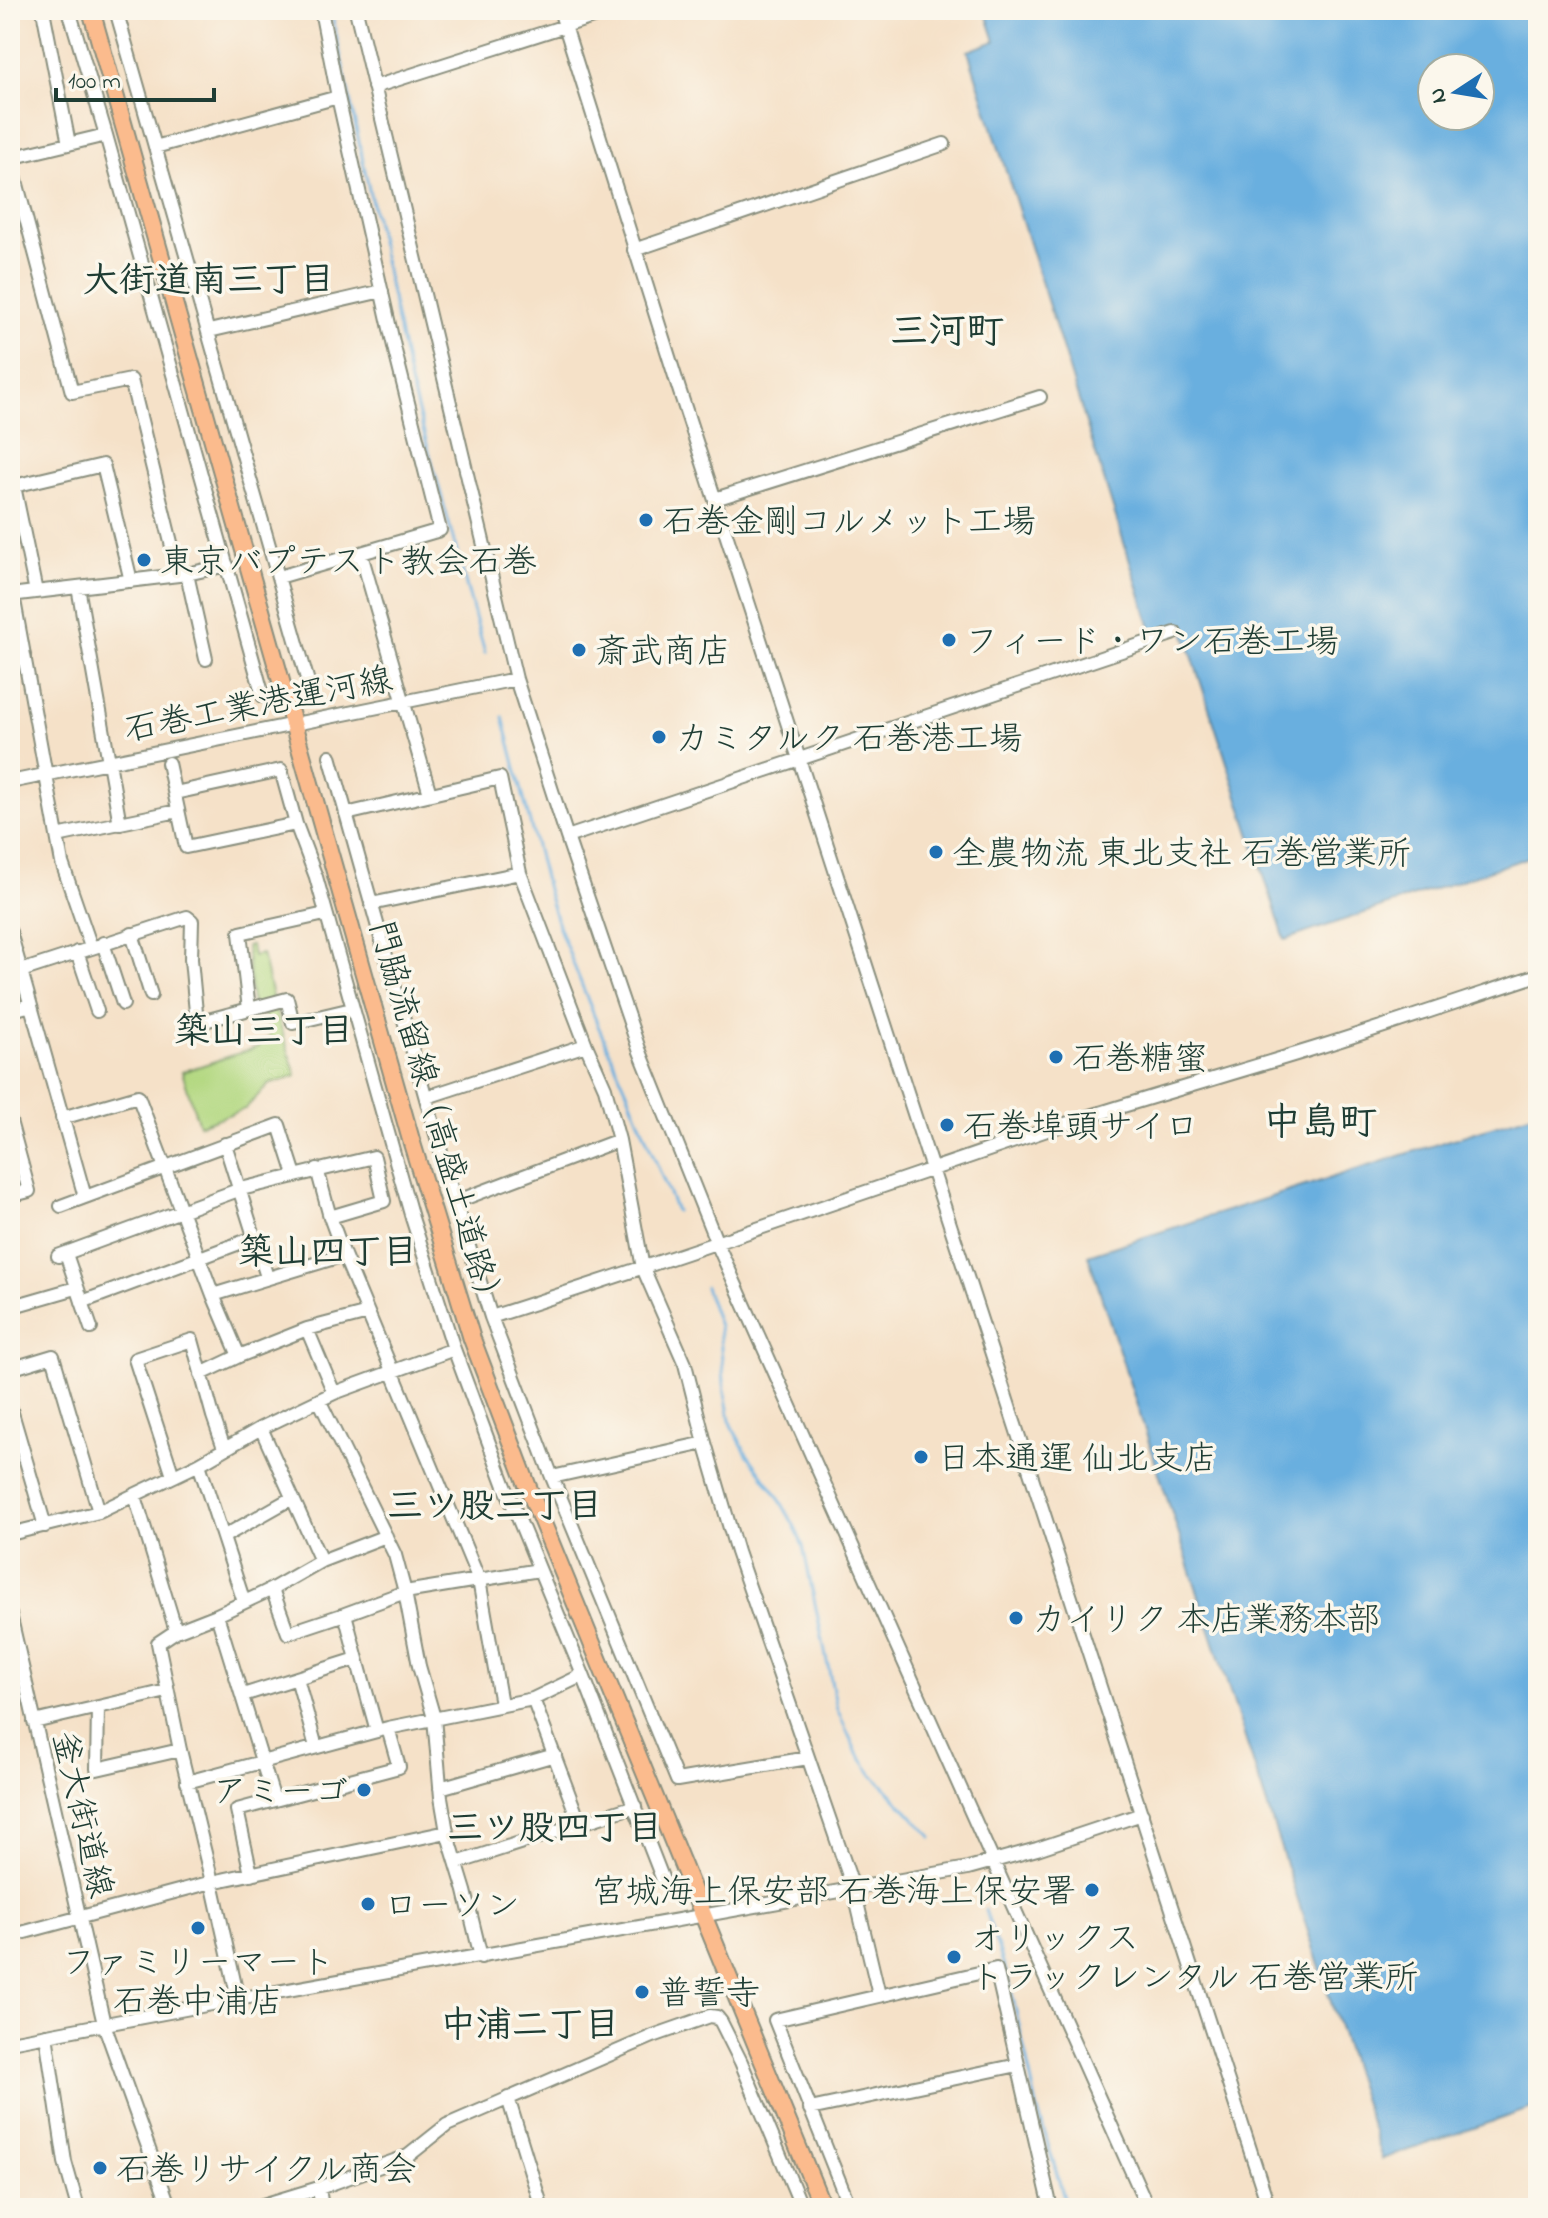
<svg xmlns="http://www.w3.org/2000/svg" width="1548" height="2218" font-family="'Indie Flower','Klee One',sans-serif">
<rect width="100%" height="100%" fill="#fbf7ec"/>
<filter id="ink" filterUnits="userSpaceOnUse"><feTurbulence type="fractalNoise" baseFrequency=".0125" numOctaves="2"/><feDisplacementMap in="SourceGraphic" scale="16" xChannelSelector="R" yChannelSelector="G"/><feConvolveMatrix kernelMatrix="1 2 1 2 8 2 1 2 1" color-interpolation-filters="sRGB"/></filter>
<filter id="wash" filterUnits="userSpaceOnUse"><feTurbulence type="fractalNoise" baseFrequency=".006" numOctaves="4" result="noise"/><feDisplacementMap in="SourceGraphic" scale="32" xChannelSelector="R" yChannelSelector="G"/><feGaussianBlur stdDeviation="1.8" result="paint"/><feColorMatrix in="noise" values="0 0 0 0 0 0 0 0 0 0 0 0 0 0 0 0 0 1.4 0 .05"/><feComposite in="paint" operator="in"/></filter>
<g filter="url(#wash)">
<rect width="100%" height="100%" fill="#f5e1c8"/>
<path fill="#b3d881" stroke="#698a5a" stroke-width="2" d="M251 945 253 956 262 954 274 1005 296 1076 269 1084 245 1109 199 1125 182 1072 258 1047 270 1035 263 1010 253 1012 246 946Z"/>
<path fill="#69afdf" stroke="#44768a" stroke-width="2" fill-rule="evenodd" d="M985 10H1538V854L1285 940 1182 625 1153 634 968 51 995 41ZM1432 68H1480V116H1432Z
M1538 1112V2106L1382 2159 1088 1255Z"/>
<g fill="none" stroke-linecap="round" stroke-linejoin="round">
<path stroke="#69afdf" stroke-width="3" d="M331 10 410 383 485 653
M503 717 548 893 559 928 599 1028 627 1091 676 1211
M705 1287 719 1326 725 1393 731 1425 747 1454 777 1495 794 1525 803 1546 837 1709 856 1751 873 1775 932 1837
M985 1910 1009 1980 1038 2111 1067 2208"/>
</g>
</g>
<g filter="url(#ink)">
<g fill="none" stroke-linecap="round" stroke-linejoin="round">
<g stroke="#8a8f7e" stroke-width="16">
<path id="minor" d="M43 10 69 144
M69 10 106 135 263 696
M116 10 310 689
M356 10 516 679 567 837 639 1049 716 1241 1148 2208
M560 10 679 389 1269 2208
M374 87 615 10
M155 147 338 97
M10 158 72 392 131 380 179 575
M10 158 106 135
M634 250 944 144
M209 331 382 291
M715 499 1040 397
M361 554 430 794
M187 574 206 659
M279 577 440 530 395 351 338 97 321 10
M78 587 120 824
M36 592 14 486 103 465 131 581
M10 595 187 574 227 565
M13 595 62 863 91 947
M330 756 455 1202 491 1317 552 1477 677 1780 808 1758
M168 763 186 847 296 824
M10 782 516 679
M175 793 281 770 296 824 316 877 412 1218 454 1349 505 1486 583 1675 663 1880
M346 814 500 778 520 873 586 1045 605 1088 619 1140 643 1268 685 1364 705 1443 737 1552 854 1890 879 1995
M57 836 178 811
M567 837 1175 633
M371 904 520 873
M10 932 85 1197
M132 934 151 995
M103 943 123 1004
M77 952 97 1011
M21 971 187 917 192 921 191 959 197 1023 287 999 293 1023 352 1009
M249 1009 240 933 325 914
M10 1011 30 1005
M427 1097 586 1045
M62 1118 138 1096 213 1295
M10 1121 29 1191 10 1196
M225 1144 267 1277
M317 1169 330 1217 344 1255 479 1580 501 1704
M455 1202 619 1140
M61 1206 279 1125 295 1175
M66 1254 91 1328
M58 1256 241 1189 374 1157 384 1201 330 1217
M82 1302 253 1238
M10 1307 76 1288
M491 1317C677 1258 862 1193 1047 1130 1137 1100 1229 1075 1319 1047 1392 1024 1465 999 1538 975
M307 1329 334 1393
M10 1331 11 1334
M239 1356 213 1295 344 1255
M10 1369 53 1356 99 1512
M201 1374 239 1356 307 1329 368 1313
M319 1400 395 1555 405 1592 419 1666 434 1718 441 1797 447 1832 465 1891 481 1957
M10 1406 45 1526
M261 1428 321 1561
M199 1464 244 1602
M173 1476 135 1359 192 1340 213 1416 224 1448
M552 1477 705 1443
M135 1496 176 1631
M10 1534 99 1512 199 1464 261 1428 334 1393 454 1349
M223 1537 292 1498
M272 1589 288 1633 345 1614
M10 1614 104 2024 170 2208
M217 1615 272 1589 321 1561 386 1536
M357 1659 377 1731
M297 1678 316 1747
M243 1695 357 1659 345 1614 405 1592 539 1570
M533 1699 580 1824
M98 1707 97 1769 180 1750
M34 1722 167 1691
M187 1782 388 1728 533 1699 583 1675
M440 1788 555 1755
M457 1863 635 1806
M251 1874 237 1810 399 1767 388 1728
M10 1936 212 1882 447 1832
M238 1999 212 1882 180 1750 158 1643 176 1631 217 1615 274 1800
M46 2035 65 2162 78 2208
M10 2042 238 1999 968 1868 1037 1849 1142 1814
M508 2098 542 2208
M810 2109 1018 2065
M319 2188 322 2208
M253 2208 319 2188 408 2156 447 2125 653 2036 710 2016 717 2017 721 2022 741 2062 802 2208
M850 2208 775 2020 996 1969 1051 2208"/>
</g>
<g stroke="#8a8f7e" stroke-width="20">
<path id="major" d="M91 10 411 1140 472 1339 528 1487 823 2208"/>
</g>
<use href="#minor" stroke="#fff" stroke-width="12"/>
<use href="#major" stroke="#fbbb8d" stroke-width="16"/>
</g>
</g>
<g fill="#1f6fb2" stroke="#fbf7ec" stroke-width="3">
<circle cx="646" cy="520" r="8"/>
<circle cx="144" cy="560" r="8"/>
<circle cx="949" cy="640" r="8"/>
<circle cx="579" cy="650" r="8"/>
<circle cx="659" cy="737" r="8"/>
<circle cx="936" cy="852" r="8"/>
<circle cx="1056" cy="1057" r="8"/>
<circle cx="947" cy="1125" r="8"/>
<circle cx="921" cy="1457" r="8"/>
<circle cx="1016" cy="1618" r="8"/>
<circle cx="364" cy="1790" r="8"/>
<circle cx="1092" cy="1890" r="8"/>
<circle cx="368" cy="1904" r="8"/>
<circle cx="198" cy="1928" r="8"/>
<circle cx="954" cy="1957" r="8"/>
<circle cx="642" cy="1992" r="8"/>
<circle cx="100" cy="2168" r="8"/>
</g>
<g text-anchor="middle" stroke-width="7" stroke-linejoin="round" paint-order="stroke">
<g font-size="34" fill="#1f3d34" stroke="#fbf7ec" text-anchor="start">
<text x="662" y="532">石巻金剛コルメット工場</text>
<text x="160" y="572">東京バプテスト教会石巻</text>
<text x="965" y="652">フィード・ワン石巻工場</text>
<text x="595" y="662">斎武商店</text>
<text x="675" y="749">カミタルク 石巻港工場</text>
<text x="952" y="864">全農物流 東北支社 石巻営業所</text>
<text x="1072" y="1069">石巻糖蜜</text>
<text x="963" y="1137">石巻埠頭サイロ</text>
<text x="937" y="1469">日本通運 仙北支店</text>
<text x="1032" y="1630">カイリク 本店業務本部</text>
<text x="348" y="1802" text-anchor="end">アミーゴ</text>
<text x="1076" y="1902" text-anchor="end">宮城海上保安部 石巻海上保安署</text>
<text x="384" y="1916">ローソン</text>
<text x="970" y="1949">オリックス<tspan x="970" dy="39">トラックレンタル 石巻営業所</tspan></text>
<text x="198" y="1973" text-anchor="middle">ファミリーマート<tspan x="198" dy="39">石巻中浦店</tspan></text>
<text x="658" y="2004">普誓寺</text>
<text x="116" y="2180">石巻リサイクル商会</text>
</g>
<g font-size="34" fill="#1f3d34" stroke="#fbf7ec">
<text transform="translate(258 703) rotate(-11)" y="12">石巻工業港運河線</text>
<text transform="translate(438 1117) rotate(74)" y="12">門脇流留線（高盛土道路）</text>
<text transform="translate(84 1814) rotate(77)" y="12">釜大街道線</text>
</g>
<g font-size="36" font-weight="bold" fill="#1f3d34" stroke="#fbf7ec">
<text x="209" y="291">大街道南三丁目</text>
<text x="264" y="1042">築山三丁目</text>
<text x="328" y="1263">築山四丁目</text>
<text x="495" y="1517">三ツ股三丁目</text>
<text x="555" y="1839">三ツ股四丁目</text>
<text x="530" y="2036">中浦二丁目</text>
</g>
<g font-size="38" font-weight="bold" fill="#1f3d34" stroke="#fbf7ec">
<text x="947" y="343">三河町</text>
<text x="1320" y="1134">中島町</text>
</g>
</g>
<rect width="1548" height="2218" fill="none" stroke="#fbf7ec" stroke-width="40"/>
<g transform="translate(1456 92) rotate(258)"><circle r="38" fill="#fbf7ec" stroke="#a3ada2" stroke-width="2"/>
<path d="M0-6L14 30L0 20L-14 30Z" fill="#1f6fb2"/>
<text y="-12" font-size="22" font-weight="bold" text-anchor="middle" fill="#1f3d34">N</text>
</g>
<path d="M56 88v12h158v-12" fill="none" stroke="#1f3d34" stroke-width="4"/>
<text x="68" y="88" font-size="24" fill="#1f3d34" stroke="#fbf7ec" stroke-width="6" paint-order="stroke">100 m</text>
</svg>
